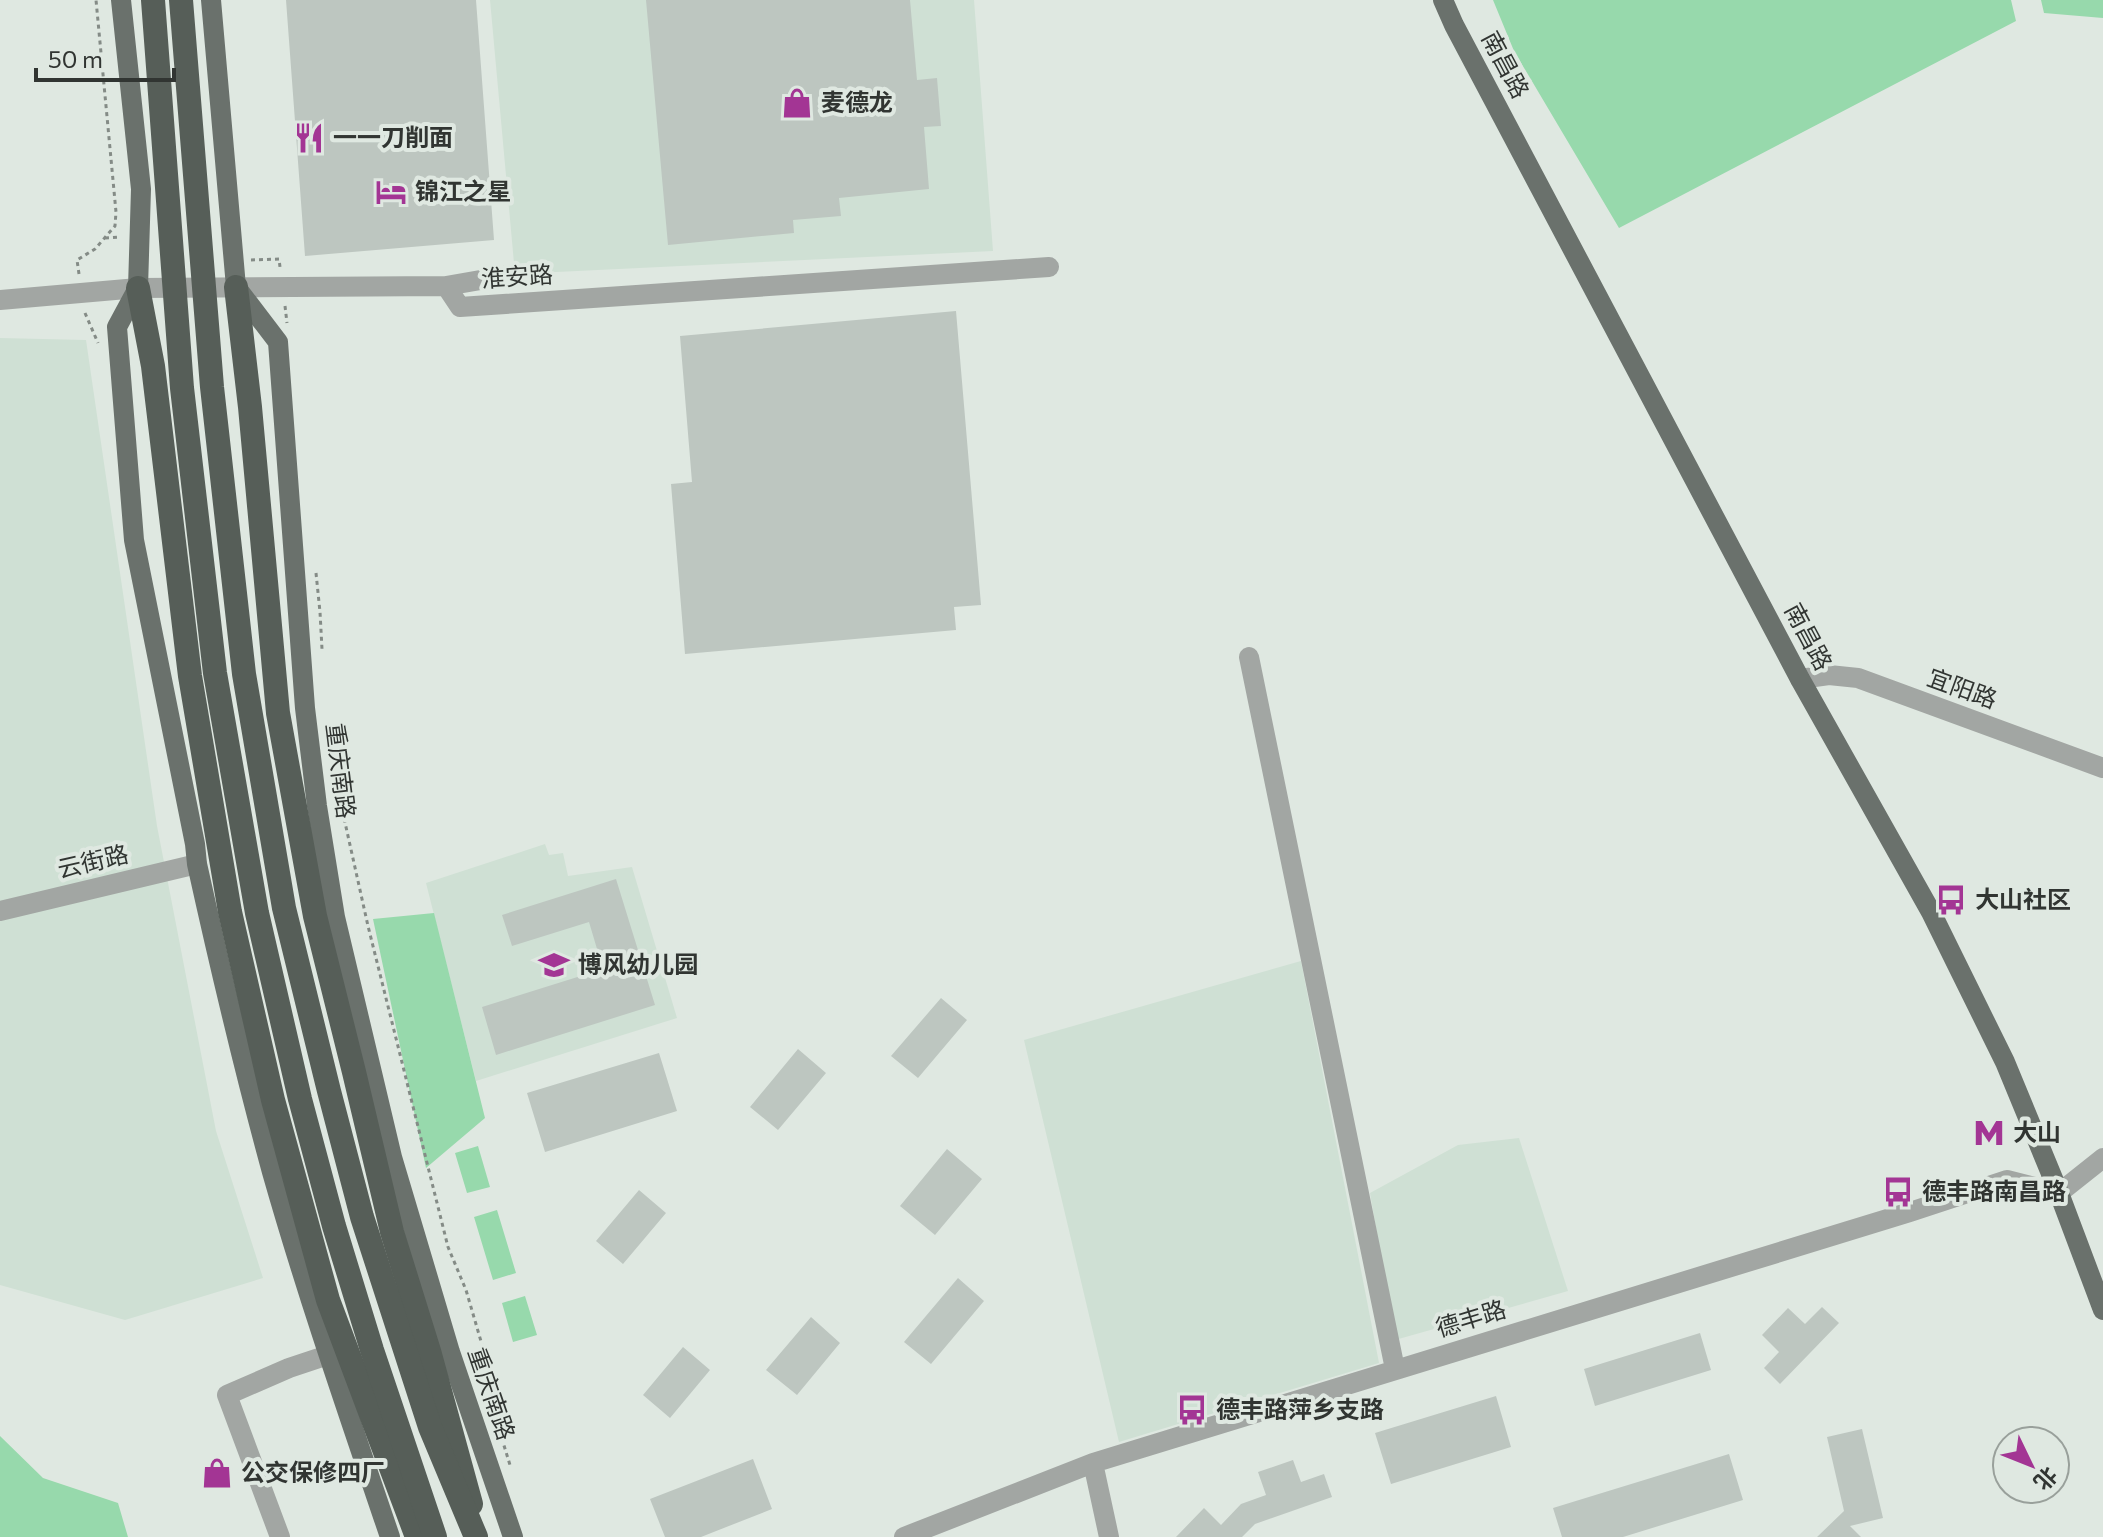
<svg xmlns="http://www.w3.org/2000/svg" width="2103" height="1537" font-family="Commissioner,'Noto Sans SC',sans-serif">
<rect width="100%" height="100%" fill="#dfe8e1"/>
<path fill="#cfe0d4" d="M490 0H974L993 251 515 274Z
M0 338 86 340 157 826 216 1131 263 1278 125 1320 0 1285Z
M545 844 549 855 563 853 568 876 632 867 677 1018 476 1081 426 883Z
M1301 961 1379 1363 1119 1442 1024 1040Z
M1519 1138 1568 1291 1395 1340 1370 1193 1458 1145Z"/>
<path fill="#97d9ac" d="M1493 0H2011L2016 21 1619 228 1514 51Z
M2041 0H2103V18L2044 13Z
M434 913 485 1118 426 1168 373 919Z
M478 1146 490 1187 467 1193 455 1153Z
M497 1210 516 1273 493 1280 474 1217Z
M525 1296 537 1335 513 1342 502 1303Z
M0 1436 43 1478 118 1503 128 1537H0Z"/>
<path fill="#bdc6c0" d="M286 0H476L494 240 305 256Z
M646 0H910L917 80 937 78 941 126 924 127 929 189 839 198 841 216 793 220 794 233 668 245Z
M956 311 981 605 954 607 956 630 685 654 671 484 692 482 680 336Z
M616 879 655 1005 496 1055 482 1007 603 969 589 922 512 946 502 915Z
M941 998 967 1020 918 1078 891 1056Z
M798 1049 826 1073 778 1130 750 1107Z
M659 1053 677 1111 545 1152 527 1093Z
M947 1149 982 1179 935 1235 900 1206Z
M639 1190 666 1213 623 1264 596 1241Z
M958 1278 984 1301 931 1364 904 1342Z
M1822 1307 1839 1323 1780 1384 1764 1368 1779 1352 1762 1335 1788 1308 1805 1324Z
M811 1317 840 1343 797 1395 766 1370Z
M1700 1333 1711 1370 1595 1406 1584 1369Z
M683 1347 710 1370 670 1418 643 1395Z
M1496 1396 1511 1447 1391 1484 1375 1433Z
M1862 1429 1883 1518 1850 1526 1861 1537H1817L1844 1511 1827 1437Z
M1729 1454 1743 1500 1623 1537H1562L1553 1508Z
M753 1459 772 1509 701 1537H665L650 1499Z
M1293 1460 1301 1482 1324 1474 1332 1497 1255 1524 1242 1537H1176L1204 1508 1221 1525 1241 1504 1266 1495 1258 1472Z"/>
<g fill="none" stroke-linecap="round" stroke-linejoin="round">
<path stroke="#848b86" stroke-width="3" stroke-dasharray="4 4" stroke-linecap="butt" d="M105 238 121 237
M251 260 279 259 280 267
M79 274 77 260 95 249 115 226 116 212 96 0
M285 306 287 323
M85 313 98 343
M316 573 320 612 322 649
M328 724 336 782 368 926 448 1247 466 1290 497 1396 502 1439 510 1465"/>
<path stroke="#a2a6a3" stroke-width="20" d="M446 286 515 274
M0 300 138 288 446 286 460 307 1049 267
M1249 657 1395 1369
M1800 679 1829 675 1858 678 2103 768
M0 911 197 864
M1093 1463 1109 1537
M280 1537 227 1395 289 1368 328 1355
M904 1537 1093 1463 1910 1212 2007 1180 2059 1193 2103 1158"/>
<path stroke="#6a716c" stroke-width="20" d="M121 0 141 189 138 288 117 327 134 540 195 844 197 864C220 968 244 1070 272 1172 307 1295 349 1416 390 1537
M211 0 236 287 278 342 305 708 317 806 335 917 392 1157 450 1352 513 1537
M1443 0 1454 25 1800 679 1931 912 2005 1062 2059 1193 2103 1310"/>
<path stroke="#565e58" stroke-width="24" d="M236 287 250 407 278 713 315 916 354 1072 392 1232 429 1351 471 1504
M138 288 153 366 190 676 230 912 273 1100 328 1300 417 1537"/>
<path stroke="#565e58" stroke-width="24" d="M153 0 182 388 215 673 257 913 300 1099 334 1226 372 1350 435 1537
M181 0 212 387 244 674 284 908 329 1091 362 1217 430 1427 476 1537"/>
</g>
<defs>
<g id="shop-bare" transform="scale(2.4)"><path d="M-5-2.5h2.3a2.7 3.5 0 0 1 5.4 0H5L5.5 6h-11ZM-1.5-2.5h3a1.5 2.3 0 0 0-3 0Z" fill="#a33594" stroke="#dfe8e1" stroke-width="2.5" paint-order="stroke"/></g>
<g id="restaurant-bare" transform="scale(2.4)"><path d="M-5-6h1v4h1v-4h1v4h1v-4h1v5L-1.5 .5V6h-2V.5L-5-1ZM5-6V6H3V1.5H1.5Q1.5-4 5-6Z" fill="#a33594" stroke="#dfe8e1" stroke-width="2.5" paint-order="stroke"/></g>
<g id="hotel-bare" transform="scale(2.4)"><path d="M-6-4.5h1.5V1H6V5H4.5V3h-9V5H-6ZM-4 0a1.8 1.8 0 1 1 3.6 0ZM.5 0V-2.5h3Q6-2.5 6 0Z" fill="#a33594" stroke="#dfe8e1" stroke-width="2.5" paint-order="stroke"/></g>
<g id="bus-bare" transform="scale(2.4)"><path d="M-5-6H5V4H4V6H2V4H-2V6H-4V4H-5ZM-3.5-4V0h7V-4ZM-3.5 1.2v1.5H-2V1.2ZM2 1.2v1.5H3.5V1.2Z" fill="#a33594" stroke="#dfe8e1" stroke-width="2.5" paint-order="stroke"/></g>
<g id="school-bare" transform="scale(2.4)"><path d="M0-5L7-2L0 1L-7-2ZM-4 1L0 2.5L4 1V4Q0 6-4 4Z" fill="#a33594" stroke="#dfe8e1" stroke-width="2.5" paint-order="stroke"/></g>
<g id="metro-bare" transform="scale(2.4)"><path d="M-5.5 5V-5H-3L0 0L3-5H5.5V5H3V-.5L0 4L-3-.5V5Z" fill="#a33594" stroke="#dfe8e1" stroke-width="2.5" paint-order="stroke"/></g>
</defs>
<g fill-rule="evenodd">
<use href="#shop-bare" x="797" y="103"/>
<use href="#restaurant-bare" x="309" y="138"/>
<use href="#hotel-bare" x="391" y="192"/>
<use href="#bus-bare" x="1951" y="900"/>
<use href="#school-bare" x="554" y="965"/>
<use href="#metro-bare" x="1989" y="1133"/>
<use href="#bus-bare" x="1898" y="1192"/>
<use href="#bus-bare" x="1192" y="1410"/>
<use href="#shop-bare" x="217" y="1473"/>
</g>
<g text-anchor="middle" stroke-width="8" stroke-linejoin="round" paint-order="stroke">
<g font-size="24" fill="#313532" stroke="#dfe8e1">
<text transform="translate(1505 65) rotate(62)" y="8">南昌路</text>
<text transform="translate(517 277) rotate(-4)" y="8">淮安路</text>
<text transform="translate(1808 637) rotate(62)" y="8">南昌路</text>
<text transform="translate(1962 689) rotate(20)" y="8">宜阳路</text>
<text transform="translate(340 771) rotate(83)" y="8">重庆南路</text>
<text transform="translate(93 862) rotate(-13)" y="8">云街路</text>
<text transform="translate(1471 1319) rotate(-17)" y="8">德丰路</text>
<text transform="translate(491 1394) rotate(71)" y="8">重庆南路</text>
</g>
<g font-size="24" font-weight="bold" fill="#313532" stroke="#dfe8e1" text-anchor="start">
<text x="821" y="111">麦德龙</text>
<text x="333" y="146">一一刀削面</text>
<text x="415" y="200">锦江之星</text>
<text x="1975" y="908">大山社区</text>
<text x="578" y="973">博风幼儿园</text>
<text x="2013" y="1141">大山</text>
<text x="1922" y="1200">德丰路南昌路</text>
<text x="1216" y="1418">德丰路萍乡支路</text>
<text x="241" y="1481">公交保修四厂</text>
</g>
</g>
<g transform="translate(2031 1465) rotate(133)"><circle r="38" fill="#dfe8e1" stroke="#99a09b" stroke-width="2"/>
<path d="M0-6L14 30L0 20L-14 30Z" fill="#a33594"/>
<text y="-12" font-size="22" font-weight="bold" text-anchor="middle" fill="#313532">北</text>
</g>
<path d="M36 68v12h138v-12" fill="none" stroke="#313532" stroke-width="4"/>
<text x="48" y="68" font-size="24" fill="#313532" stroke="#dfe8e1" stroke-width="6" paint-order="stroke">50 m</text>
</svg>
